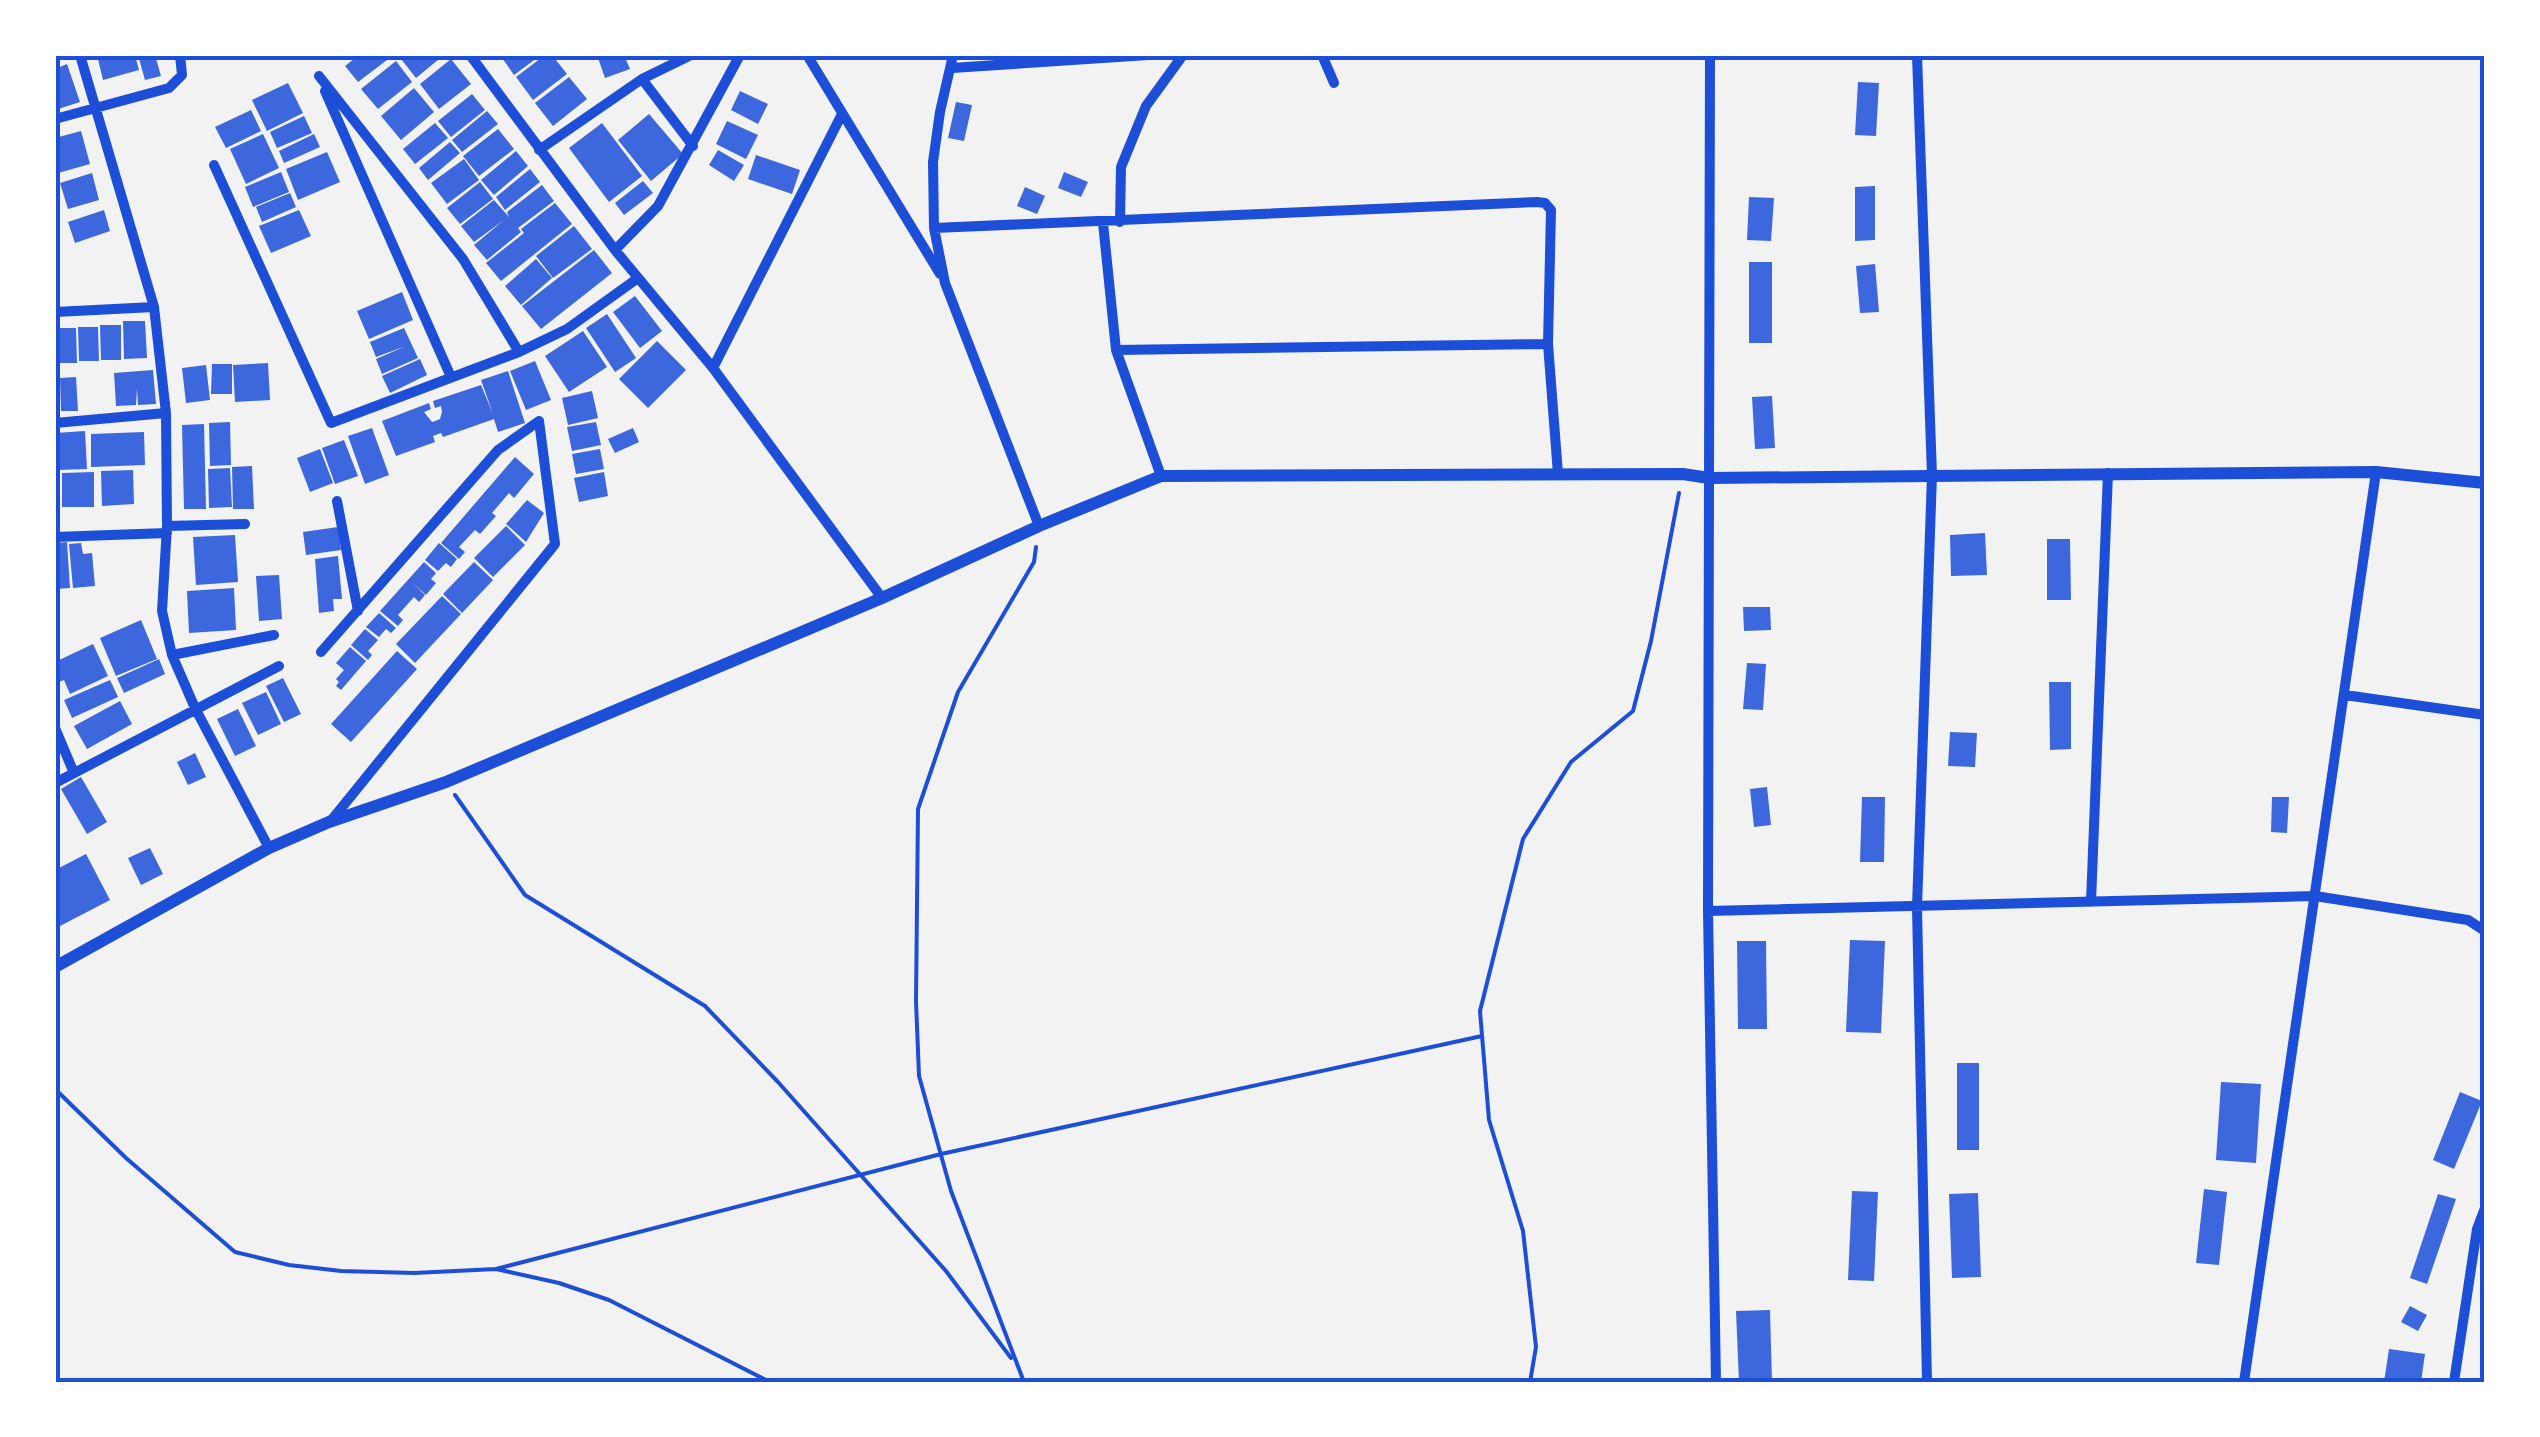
<svg xmlns="http://www.w3.org/2000/svg" width="2540" height="1437" font-family="Mulish,sans-serif">
<rect width="100%" height="100%" fill="#f2f2f2"/>
<path fill="#3d67dc" d="M97 55H135L139 70 103 80Z
M138 55H155L161 76 145 80Z
M359 55H389L391 57 358 82 345 66Z
M407 55H444L416 78 401 59Z
M500 55H541L514 75Z
M545 55H552L567 74 533 100 516 77Z
M597 55H624L630 69 605 78Z
M451 59 471 84 439 109 420 84Z
M396 61 412 82 378 109 361 89Z
M67 64 80 102 55 110V69Z
M569 77 587 99 553 126 535 103Z
M1858 82 1879 83 1876 136 1855 135Z
M288 83 303 113 267 131 252 100Z
M414 88 434 112 401 140 381 116Z
M740 91 768 104 758 124 731 110Z
M472 94 485 110 451 137 438 121Z
M956 102 972 105 964 141 948 138Z
M251 110 261 131 226 148 215 127Z
M487 111 498 124 462 152 452 140Z
M649 114 683 154 651 181 618 140Z
M304 116 312 133 277 148 270 132Z
M727 121 758 135 746 159 716 144Z
M435 123 448 138 415 164 403 149Z
M602 123 642 176 609 202 569 148Z
M498 129 514 149 479 176 463 156Z
M81 131 90 164 58 173 55 138Z
M263 134 279 168 246 184 230 149Z
M314 134 320 147 284 163 279 151Z
M450 142 460 153 428 180 419 168Z
M718 150 744 165 734 181 709 165Z
M516 151 528 166 494 195 481 180Z
M327 152 340 182 298 200 286 169Z
M756 155 800 170 792 194 748 179Z
M464 159 479 180 447 204 431 183Z
M530 169 540 182 505 210 496 197Z
M281 172 289 192 253 207 245 187Z
M1064 172 1088 182 1081 197 1058 188Z
M92 173 99 200 68 209 60 183Z
M643 181 653 193 624 215 615 203Z
M480 182 493 199 460 224 447 208Z
M542 185 554 201 518 228 521 232 487 260 474 245 504 220 474 242 461 226 494 200 509 217 507 212Z
M1875 186V240L1855 241V187Z
M1025 187 1045 196 1037 214 1017 206Z
M290 193 296 207 262 222 256 207Z
M1749 197 1774 198 1771 241 1747 240Z
M555 203 572 224 501 281 486 263 524 233 521 229Z
M104 210 110 231 75 243 68 222Z
M299 210 311 236 271 253 259 226Z
M574 226 592 249 553 278 536 256Z
M594 250 612 273 541 329 522 306Z
M536 259 552 278 521 305 505 286Z
M1749 262H1772V343H1749Z
M1875 264 1879 312 1860 313 1856 266Z
M402 292 413 320 369 339 357 311Z
M635 296 662 331 640 348 613 312Z
M607 314 636 358 615 372 586 328Z
M123 321H145L147 358 124 359Z
M100 325H121V360H101Z
M78 327H98L99 361H79Z
M55 328H76L77 363H55Z
M404 328 418 358 382 374 376 359 406 346 376 357 370 342Z
M583 331 607 367 569 392 545 356Z
M657 341 686 370 648 408 619 379Z
M420 359 427 375 390 393 382 376Z
M535 361 551 400 526 410 510 371Z
M268 363 270 400 235 402 233 365Z
M212 364H232V394H211Z
M206 365 210 400 186 403 182 368Z
M153 370 156 404 138 405 137 389 136 405 116 406 114 373Z
M508 371 525 423 498 432 494 419 443 437 441 433 433 436 435 442 396 456 382 421 429 403 431 409 424 412 432 422 435 421 440 419 442 412 441 406 435 408 433 401 481 385 493 414 481 380Z
M76 377 78 411H61L60 378Z
M592 391 598 418 568 425 562 398Z
M1772 396 1775 448 1755 449 1752 397Z
M230 422 231 465 210 466 209 423Z
M596 422 601 445 572 451 567 427Z
M204 424 206 509H184L182 425Z
M372 428 389 475 365 484 348 436Z
M633 428 639 442 615 453 608 439Z
M85 431 87 469 57 470 55 433Z
M144 432 145 465 91 467V434Z
M344 440 358 476 335 484 322 448Z
M320 449 333 483 310 492 297 458Z
M600 449 604 469 576 474 572 454Z
M515 457 534 474 514 498 509 493 492 513 496 516 480 534 475 530 459 547 465 552 459 559 441 543Z
M252 466 254 509H233L232 467Z
M230 468 232 507 209 508 208 469Z
M133 470 134 504 102 506 101 471Z
M94 472V507H62V473Z
M604 472 608 496 579 502 574 478Z
M527 500 544 513 526 542 506 524Z
M506 526 525 545 493 577 474 558Z
M338 527 341 550 306 555 303 532Z
M1985 533 1987 575 1951 576 1950 535Z
M235 535 238 582 196 585 193 537Z
M2047 539H2070L2071 600H2047Z
M67 542 70 588 55 589V543Z
M81 543 83 554 92 553 95 586 73 588 69 544Z
M439 543 457 559 451 567 446 563 438 571 425 560Z
M338 556 342 599H333L334 611 319 613 315 559Z
M424 562 436 573 431 579 436 583 426 595 413 583 425 595 419 602 414 597 398 615 403 620 398 626 380 611Z
M474 562 493 580 462 613 443 594Z
M279 575 282 619 259 621 256 576Z
M234 588 236 630 189 633 187 591Z
M442 596 461 614 415 663 396 644Z
M1743 607H1770L1771 630 1744 631Z
M379 613 396 628 391 633 386 629 379 637 366 627Z
M141 620 157 659 116 676 100 638Z
M365 629 378 640 368 651 372 655 368 660 351 645Z
M93 644 108 676 70 694 64 680 59 682 55 662Z
M350 647 366 661 341 690 336 686 339 682 336 679 344 670 336 663Z
M397 651 417 669 351 742 331 724Z
M159 659 165 674 124 693 117 678Z
M1747 663 1766 664 1763 710 1743 709Z
M283 678 301 714 284 722 266 686Z
M110 680 118 697 72 718 64 700Z
M2049 682H2071V749L2050 750Z
M266 692 281 724 258 735 242 703Z
M120 701 132 724 87 749 74 726Z
M238 709 256 746 235 756 217 719Z
M1950 732 1977 733 1975 767 1948 766Z
M195 753 206 777 188 785 177 762Z
M81 777 107 822 87 834 61 789Z
M1767 787 1771 825 1754 827 1750 789Z
M1862 797H1885L1884 862H1860Z
M2272 797H2289L2287 833 2271 832Z
M150 848 163 874 141 885 128 858Z
M86 854 110 900 60 926 55 917V870Z
M1850 940 1885 941 1881 1033 1846 1032Z
M1737 941H1766L1767 1029H1738Z
M1957 1063H1979V1150H1957Z
M2221 1082 2261 1084 2256 1163 2216 1160Z
M2460 1092 2482 1101 2454 1169 2433 1160Z
M2204 1189 2227 1192 2219 1265 2196 1263Z
M1852 1191 1878 1192 1874 1281 1848 1280Z
M1978 1193 1981 1277 1952 1278 1949 1194Z
M2438 1194 2456 1199 2427 1284 2410 1278Z
M2410 1306 2427 1315 2418 1331 2401 1322Z
M1770 1310 1772 1382H1739L1736 1311Z
M2389 1349 2425 1354 2421 1382H2384Z"/>
<g fill="none" stroke-linecap="round" stroke-linejoin="round">
<path stroke="#1d4ed8" stroke-width="4" d="M455 795 525 895 705 1006 778 1082 946 1271 1011 1358
M55 1089 126 1158 235 1252 289 1265 341 1271 414 1273 496 1269 559 1283 609 1300 770 1382
M496 1269 941 1154 1482 1036
M1024 1382 951 1191 919 1076 916 1001 918 809 958 692 1034 562 1036 547
M1530 1382 1536 1347 1523 1231 1489 1120 1480 1011 1523 839 1571 762 1633 711 1651 641 1679 493"/>
<path stroke="#1d4ed8" stroke-width="10" d="M80 55 154 307 166 413 167 526 162 611 172 655 195 708 269 848
M470 55 615 250 713 368 882 598
M807 55 940 274
M953 55 940 112 933 162 934 228 945 283 1039 526
M1322 55 1334 83
M1710 55 1708 911 1716 1382
M1917 55 1932 475 1917 907 1927 1382
M952 68 1148 55
M319 76 463 259 519 352
M642 79 693 146
M325 91 451 377
M55 119 169 88 182 75 180 55
M539 150 642 79 691 55
M214 165 331 423 519 352 567 329 638 278
M1120 222 1121 167 1146 106 1183 55
M1103 223 1116 350 1161 476
M934 228 1537 202 1545 203 1551 210 1548 344 1116 350
M615 250 658 206 740 55
M55 312 154 307
M1548 344 1558 474
M713 368 842 114
M55 423 166 413
M337 501 358 611
M167 526 245 524
M55 537 167 533
M321 652 498 450 539 421 555 544 330 822
M172 655 274 635
M2345 695 2485 715
M55 728 74 773
M55 783 279 666
M2091 902 2108 473
M1708 911 2315 896 2468 920 2485 931
M2244 1382 2376 472
M2454 1382 2477 1229 2485 1208"/>
<path stroke="#1d4ed8" stroke-width="12" d="M55 967 269 848 329 822 446 782 882 598 1039 526 1161 476 1683 474 1709 478 2376 472 2485 483"/>
</g>
<rect width="2540" height="1437" fill="none" stroke="#ffffff" stroke-width="115"/>
<rect x="58" y="58" width="2424" height="1322" fill="none" stroke="#1d4ed8" stroke-width="4"/>
</svg>
